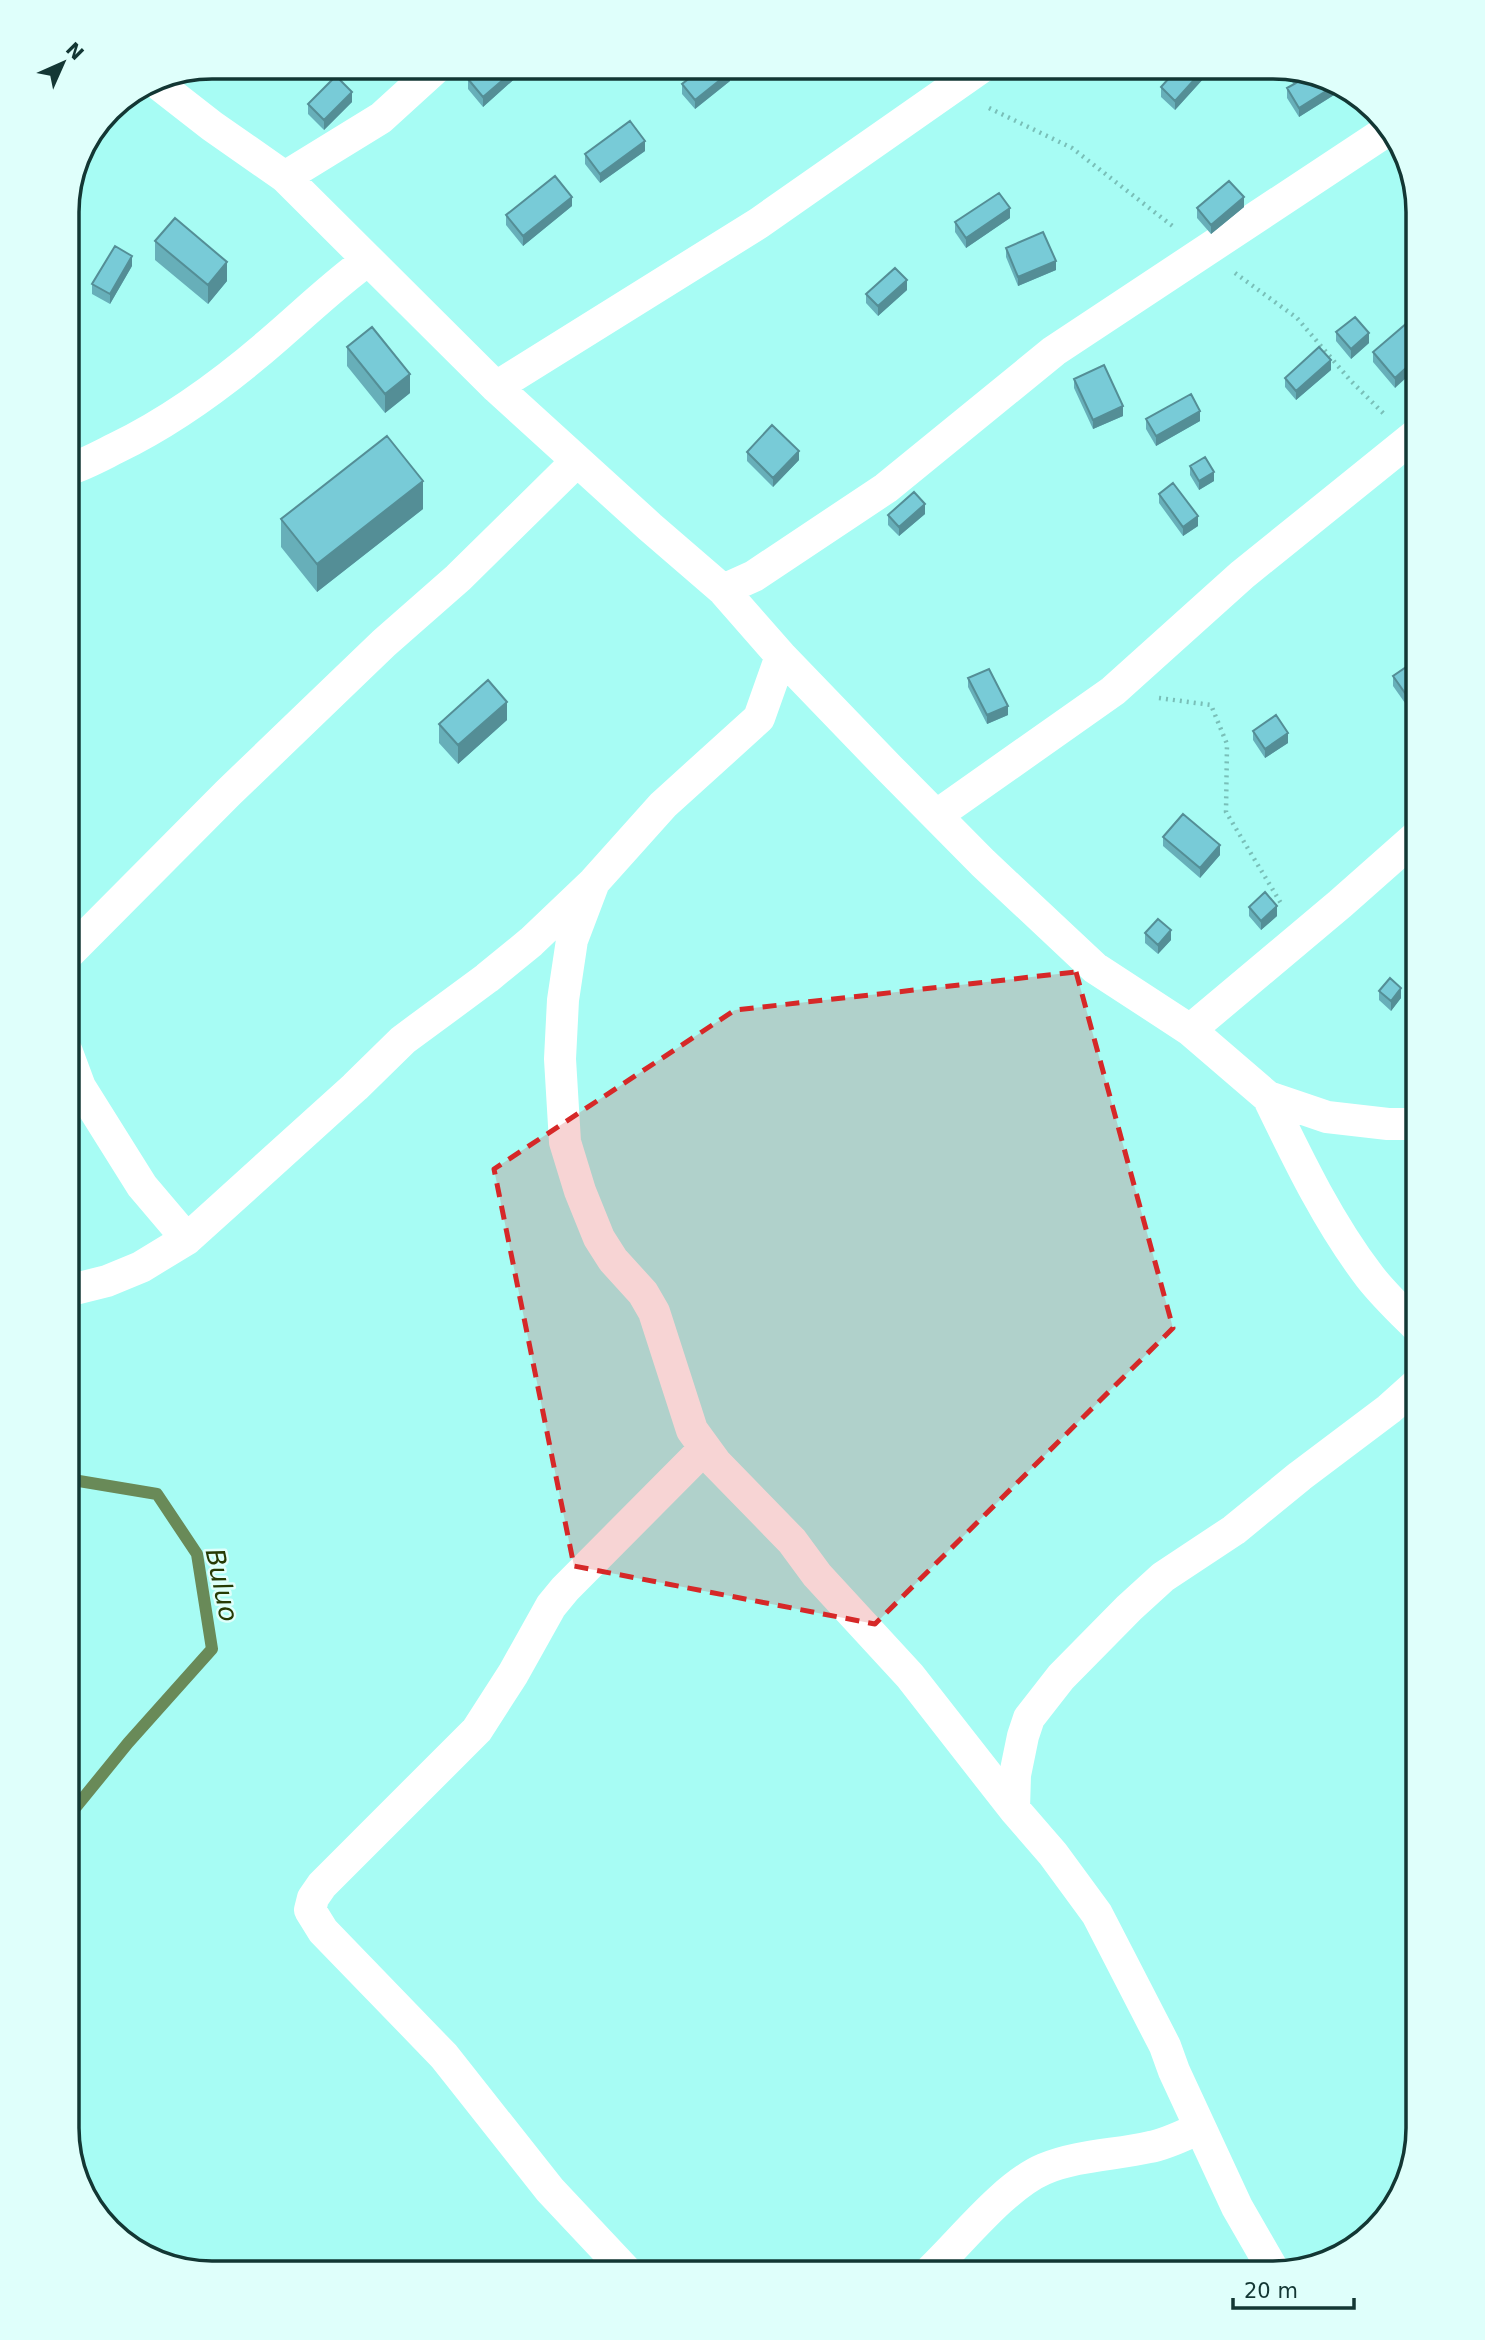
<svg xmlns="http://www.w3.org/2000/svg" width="1485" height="2340" font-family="'DejaVu Sans',sans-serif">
<rect width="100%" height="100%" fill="#a7fcf4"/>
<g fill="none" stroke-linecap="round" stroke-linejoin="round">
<path stroke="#698a58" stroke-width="12" d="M67 1818 128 1743 212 1649 197 1554 157 1494 67 1479"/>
<path stroke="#79bfb8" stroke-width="4.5" stroke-dasharray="2 5" stroke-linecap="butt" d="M989 108 1072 148 1175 228
M1235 273 1297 318 1350 380 1385 415
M1159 698 1211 705 1227 744 1226 812 1282 905"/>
<path stroke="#fff" stroke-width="32" d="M153 80 212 126 285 177 496 387 650 527 723 590 781 656 890 769 983 863 1095 968 1190 1030 1268 1097 1327 1117 1388 1124H1418
M285 177 381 118 437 67
M496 387 759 223 982 67
M67 470C84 465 100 456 116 448 174 420 229 379 278 336 308 310 336 283 368 260
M723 590 754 576 886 488 1054 351 1388 130
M937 815 1113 691 1242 575 1418 433
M594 882 572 940 563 1000 560 1059 565 1142 580 1191 599 1238 613 1260 643 1293 654 1312 692 1430 716 1463 792 1541 817 1575 910 1676 1014 1809 1053 1854 1097 1914 1165 2046 1174 2071 1237 2207 1275 2273
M67 955 228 793 384 643 458 578 577 461
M1190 1030 1340 904 1418 835
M67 1052 80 1087 142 1186 187 1239
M1268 1097C1298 1159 1328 1222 1370 1277 1384 1295 1402 1312 1418 1328
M67 1291 107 1281 141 1267 187 1239 355 1087 403 1040 487 978 531 942 594 882 663 805 759 718 781 656
M1014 1809 1015 1775 1023 1736 1029 1718 1061 1677 1129 1608 1163 1577 1234 1530 1300 1476 1389 1409 1418 1383
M628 2273 550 2190 444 2056 323 1931 310 1910 313 1898 322 1885 477 1730 513 1674 551 1606 565 1589 704 1449
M928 2273C960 2243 1004 2186 1044 2169 1078 2155 1115 2155 1150 2147 1167 2144 1184 2135 1200 2128"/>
</g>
<path fill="#67afb9" d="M521 67V73L483 107 468 89V79Z
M1283 67 1332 83 1334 95 1299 117 1287 98V88L1294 85Z
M1204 78 1175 110 1161 97V87Z
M730 81 695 109 682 94V84Z
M352 102 324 130 308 114V104Z
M645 151 600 183 585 164V154Z
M572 206 523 246 506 225V215Z
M1244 207 1211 234 1197 218V208Z
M1010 218 966 248 955 232V222Z
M155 241 227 281 208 304 155 260Z
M1006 248 1056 270 1018 286 1006 257Z
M132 266 110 304 92 294V284Z
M907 290 878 316 866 303V294Z
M1336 332 1369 343 1351 359 1336 341Z
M1418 336 1395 388 1373 362V352Z
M347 347 410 393 385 413 347 366Z
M1331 370 1296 400 1285 387V378Z
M1074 379 1123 416 1093 429 1074 388Z
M1146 419 1200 421 1156 446 1146 429Z
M747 452 799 460 773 487 747 461Z
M1190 466 1214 481 1199 490 1190 475Z
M1159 494 1198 526 1183 536 1159 503Z
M423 509 317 592 281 547V519Z
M925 514 899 536 888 525V515Z
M1418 659 1405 703 1393 686V676Z
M968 678 1008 715 987 724 968 687Z
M507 720 458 764 439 743V724Z
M1253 731 1288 743 1265 758 1253 740Z
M1163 837 1220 855 1200 878 1163 846Z
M1249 907 1277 916 1261 930 1249 916Z
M1145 933 1171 940 1158 954 1145 943Z
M1379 991 1401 998 1391 1011 1379 1000Z"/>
<path fill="#548e96" d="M518 67H521V73L483 107V97Z
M1204 69V78L1175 110V101Z
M730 72V81L695 109V100Z
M1334 86V95L1299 117V108Z
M352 92V102L324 130V120Z
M645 141V151L600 183V174Z
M572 197V206L523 246V236Z
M1244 197V207L1211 234V225Z
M1010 208V218L966 248V238Z
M132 256V266L110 304V294Z
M1056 261V270L1018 286V277Z
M227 262V281L208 304V285Z
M907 280V290L878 316V306Z
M1369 333V343L1351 359V349Z
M1418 357V367L1395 388V378Z
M1331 360V370L1296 400V391Z
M410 374V393L385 413V394Z
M1123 406V416L1093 429V420Z
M1200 411V421L1156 446V436Z
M799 451V460L773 487V478Z
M1214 472V481L1199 490V481Z
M423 481V509L317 592V564Z
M925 504V514L899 536V527Z
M1198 516V526L1183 536V527Z
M1418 683V693L1405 703V693Z
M507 702V720L458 764V745Z
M1008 706V715L987 724V715Z
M1288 733V743L1265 758V749Z
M76 820V829L67 842V832Z
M1220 845V855L1200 878V868Z
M1277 906V916L1261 930V921Z
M1171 930V940L1158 954V945Z
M1401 988V998L1391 1011V1001Z"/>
<path fill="#78cbd7" stroke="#548e96" stroke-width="2" d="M482 67H518L483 97 468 79Z
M704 67H726L730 72 695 100 682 84Z
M1179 67H1202L1204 69 1175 101 1161 87Z
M1290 69 1332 83 1334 86 1299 108 1287 88 1298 82Z
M336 76 352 92 324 120 308 104Z
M630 121 645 141 600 174 585 154Z
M555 176 572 197 523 236 506 215Z
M1229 181 1244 197 1211 225 1197 208Z
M999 193 1010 208 966 238 955 222Z
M175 218 227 262 208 285 155 241Z
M1043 232 1056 261 1018 277 1006 248Z
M115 246 132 256 110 294 92 284Z
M895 268 907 280 878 306 866 294Z
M1355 317 1369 333 1351 349 1336 332Z
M1407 323 1418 336V357L1395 378 1373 352Z
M372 327 410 374 385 394 347 347Z
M1319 347 1331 360 1296 391 1285 378Z
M1104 365 1123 406 1093 420 1074 379Z
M1191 394 1200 411 1156 436 1146 419Z
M772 425 799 451 773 478 747 452Z
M387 436 423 481 317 564 281 519Z
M1205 457 1214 472 1199 481 1190 466Z
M1173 483 1198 516 1183 527 1159 494Z
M914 492 925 504 899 527 888 515Z
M1418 659V683L1405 693 1393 676Z
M989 669 1008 706 987 715 968 678Z
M488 680 507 702 458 745 439 724Z
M1276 715 1288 733 1265 749 1253 731Z
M67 814 76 820 67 832Z
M1183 814 1220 845 1200 868 1163 837Z
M1265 892 1277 906 1261 921 1249 907Z
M1158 919 1171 930 1158 945 1145 933Z
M1390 978 1401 988 1391 1001 1379 991Z"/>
<path fill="#d62828" fill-opacity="0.2" stroke="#d62828" stroke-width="5" stroke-dasharray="14 9" stroke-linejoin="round" d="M1076 972 1173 1328 875 1624 574 1566 494 1169 735 1010Z"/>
<g text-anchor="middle" stroke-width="5" stroke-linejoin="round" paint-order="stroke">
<g font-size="26" font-style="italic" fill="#263a04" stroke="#dffffb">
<text transform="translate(222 1585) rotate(78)" y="9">Buluo</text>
</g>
</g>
<path d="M0 0H1485V2340H0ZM212 79H1273A133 133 0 0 1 1406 212V2128A133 133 0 0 1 1273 2261H212A133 133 0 0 1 79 2128V212A133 133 0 0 1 212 79Z" fill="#dffffb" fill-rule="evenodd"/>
<path fill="none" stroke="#133734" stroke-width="3.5" d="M212 79H1273A133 133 0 0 1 1406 212V2128A133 133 0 0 1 1273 2261H212A133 133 0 0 1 79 2128V212A133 133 0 0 1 212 79Z"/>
<g transform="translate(63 63) rotate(45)" stroke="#dffffb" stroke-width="5" paint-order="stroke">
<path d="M0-5L12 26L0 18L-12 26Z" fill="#133734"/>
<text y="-10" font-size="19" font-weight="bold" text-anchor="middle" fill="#133734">N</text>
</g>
<path d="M1233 2298v10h121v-10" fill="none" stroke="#133734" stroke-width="3.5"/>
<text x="1244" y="2298" font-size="21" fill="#133734" stroke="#dffffb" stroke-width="5" paint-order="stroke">20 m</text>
</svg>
